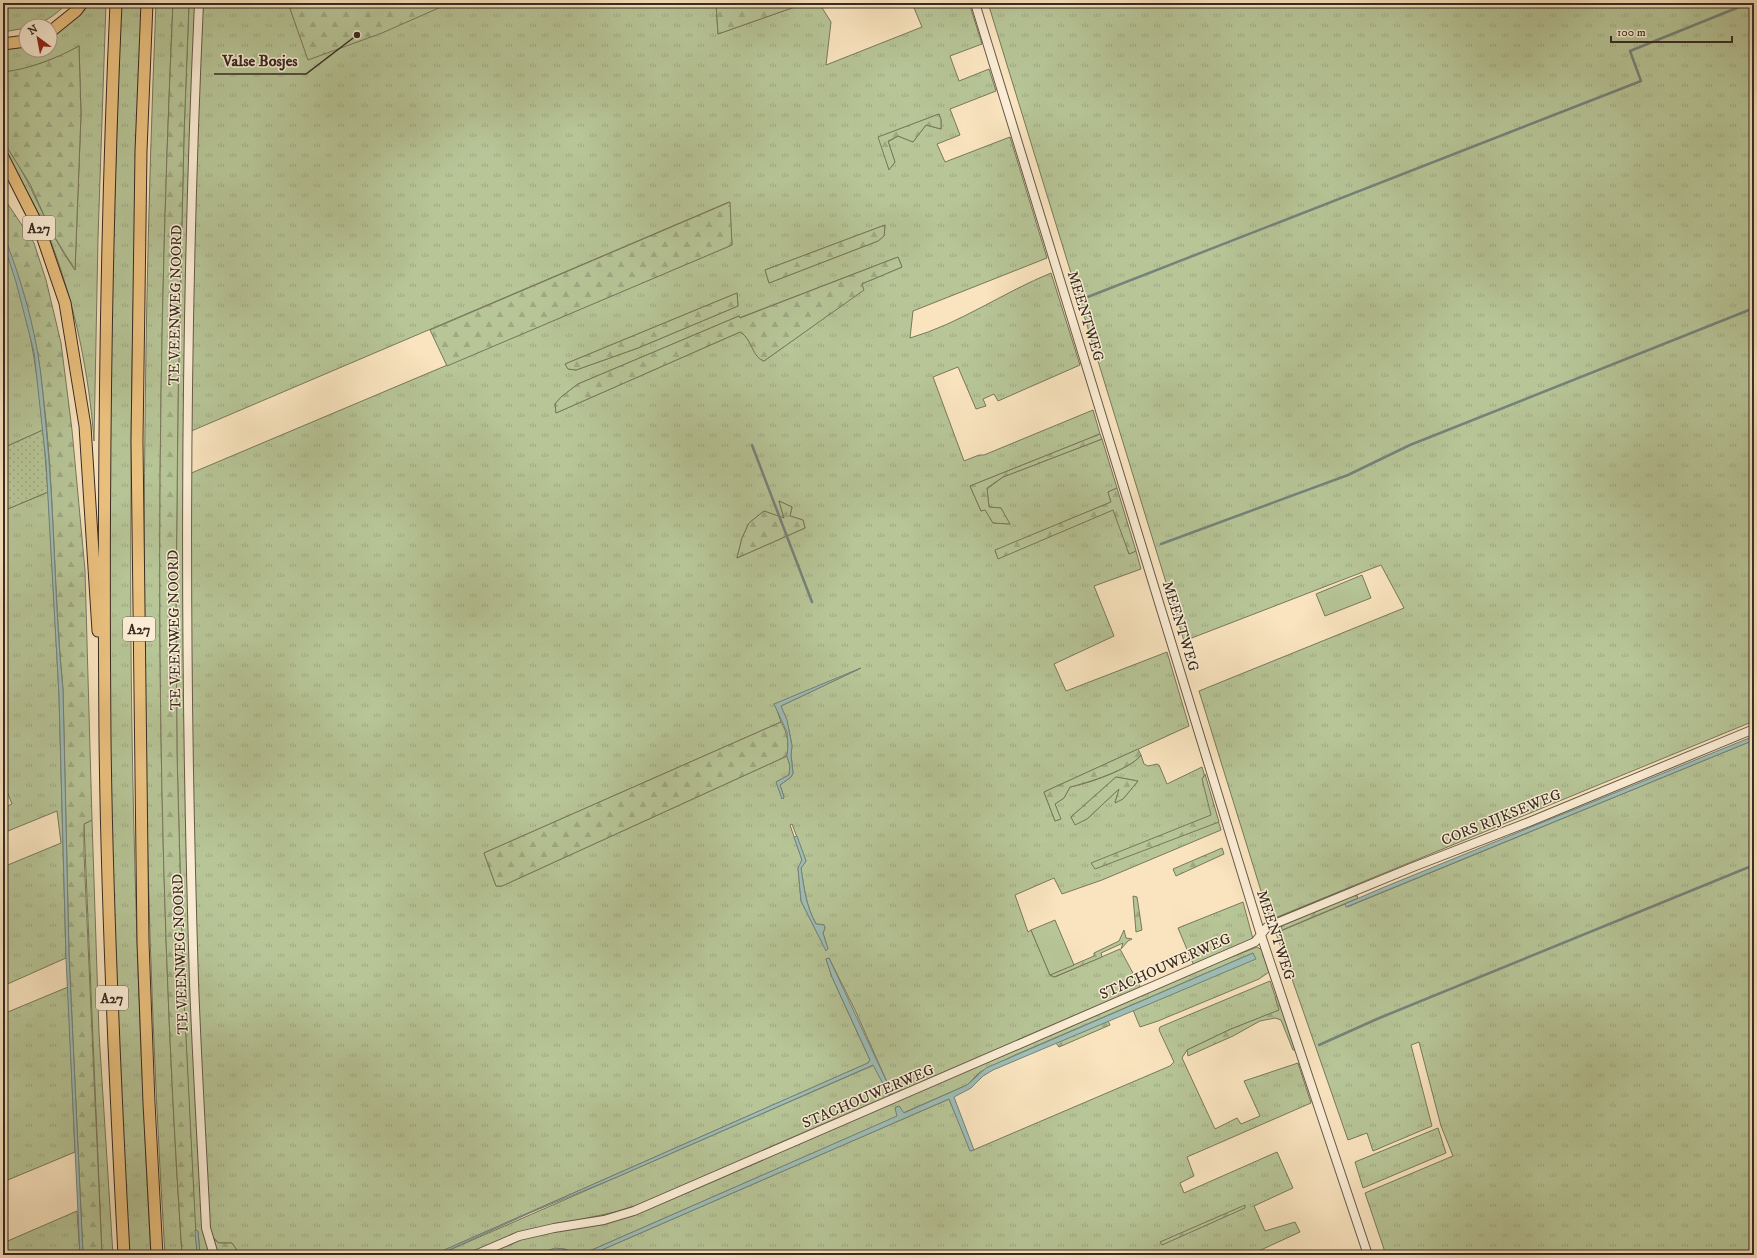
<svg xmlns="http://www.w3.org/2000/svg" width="1757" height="1258" font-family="'IM FELL DW Pica',serif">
<defs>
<pattern id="grass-tufts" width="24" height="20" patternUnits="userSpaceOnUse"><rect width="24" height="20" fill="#b7c597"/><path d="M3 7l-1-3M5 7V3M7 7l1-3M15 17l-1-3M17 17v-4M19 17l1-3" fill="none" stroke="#9ea982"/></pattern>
<pattern id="forest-firs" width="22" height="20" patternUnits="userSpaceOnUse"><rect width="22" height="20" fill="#b7c597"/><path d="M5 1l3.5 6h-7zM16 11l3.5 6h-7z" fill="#9ea982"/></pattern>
<pattern id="garden-dots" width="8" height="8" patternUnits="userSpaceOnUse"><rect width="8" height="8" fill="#b7c597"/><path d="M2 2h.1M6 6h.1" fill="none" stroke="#9ea982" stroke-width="1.8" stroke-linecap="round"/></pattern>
</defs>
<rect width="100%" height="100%" fill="#f9e4bf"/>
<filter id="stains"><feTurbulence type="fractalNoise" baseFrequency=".005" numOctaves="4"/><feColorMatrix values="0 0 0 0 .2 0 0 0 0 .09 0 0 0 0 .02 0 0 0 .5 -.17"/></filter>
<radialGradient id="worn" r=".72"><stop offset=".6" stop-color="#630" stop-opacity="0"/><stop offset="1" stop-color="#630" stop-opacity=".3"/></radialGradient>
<path fill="url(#grass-tufts)" stroke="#78785c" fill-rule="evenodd" d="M3 3H67C57 14 41 26 26 26V28L3 32Z
M88 3H106L98 238 94 441C89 373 75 305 51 242 43 220 31 199 20 179 14 167 3 154 3 141 33 181 45 230 75 270L81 114 79 46 61 56 21 70 3 72V48L26 45V50H50V36L83 10Z
M121 3H144C137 164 131 326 131 487 129 743 137 999 151 1255H129L121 1103 111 823 108 555 111 306Z
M156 3H173C154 420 154 838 182 1255H165C139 838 139 420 156 3Z
M189 3H197L185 545 204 1234 210 1255H200L198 1232 195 1230 183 979 177 753 176 609 178 401 184 134Z
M201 3H288L309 59 318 56 299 3H716L718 34 806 3H819L831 22 826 65 922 27 912 3H969L982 44 950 56 959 81 989 69 996 91 950 109 960 135 937 144 945 162 1010 137 1047 258 913 311 910 338C959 324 1004 292 1051 273L1080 365 998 401 994 394 983 399 986 406 976 409 958 367 933 377 964 461 979 455H984L1093 410 1100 434 970 486 981 511 985 509 993 523 1009 524 1001 508 989 507 987 489 1003 477 1102 439 1117 488 1108 492 1111 502 995 551 998 558 1114 509 1129 554 1136 551 1141 569 1094 586 1114 636 1054 664 1066 691 1167 652 1189 726 1044 792 1055 821 1060 819 1055 804 1064 798 1070 787C1087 784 1131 769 1141 755L1144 764 1148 766 1157 764 1159 765 1167 784 1202 767 1221 830 1102 880 1062 894 1054 878 1015 895 1028 932 1031 930 1050 975 1055 977 1120 949 1141 988 644 1203 615 1212 528 1231 503 1240 468 1255H438L874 1065 889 1095 892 1093 855 1010 829 958 826 959 832 977 870 1060 868 1063 433 1255H240L232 1243H219C214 1239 209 1233 208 1225L195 932 191 751 189 474 732 245 729 202 189 432 196 113ZM939 114 941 120V129L926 125 913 142 898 136 888 142 895 162 889 169 879 137ZM885 225 884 236 878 241 769 283 765 270ZM898 257 902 267 864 283 862 284 863 290 764 361C753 358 752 338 740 332L556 413 555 404 561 397 578 384 739 316V318ZM737 293 738 306 638 348 576 370 568 369 565 364ZM779 501 792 507 790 516 803 520 805 528 737 558 742 538 749 523 764 511 784 519ZM859 669 781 706 789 730 792 746 791 755 793 773 791 777 780 785 784 797 783 799 776 782 789 775 790 766 787 756 502 886H496L484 853 781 722 775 704ZM1116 777 1138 781 1123 799 1115 802 1120 788 1087 819 1075 824 1071 817ZM792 824 806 861 801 868C804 888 806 906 816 924L824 925 825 928 823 933 828 949 826 950 801 901 798 868 802 860 790 825Z
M988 3H1754V721L1270 920 1199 691 1404 608 1381 565 1184 641Z
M3 242C27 302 37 366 43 430L3 448Z
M48 492 59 695 66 958 3 986V867L61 843 57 811 3 833V808L12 804 4 784H3V511Z
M1754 740V1255H1386L1365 1193 1453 1156 1441 1126 1419 1042 1411 1045 1432 1126 1373 1151 1367 1133 1348 1140 1276 933 1345 904 1347 907Z
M92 820 99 1033 113 1255H102L84 824Z
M1243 902 1253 939 1194 966 1178 928Z
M1257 947 1262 950 1269 972 1259 979 1158 1021 1140 1027 1133 1010 1255 959 1253 953 1015 1055 980 1072 967 1085 903 1113 899 1106 895 1108 898 1116 585 1253C571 1255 575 1251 564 1249 556 1248 543 1252 536 1255H482L514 1241 541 1234 608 1222 1021 1048 1219 962Z
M1270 981 1280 1010 1231 1029 1187 1050 1182 1058 1215 1129 1237 1118 1241 1124 1260 1116 1244 1081 1298 1063 1311 1103 1187 1157 1194 1176 1180 1183 1184 1193 1277 1152 1293 1188 1254 1206 1265 1231 1295 1222 1300 1232 1250 1255H590L949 1099 971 1151 1170 1066 1174 1062 1159 1030 1160 1027Z
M68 987 75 1152 3 1182V1014Z
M1438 1128 1446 1153 1363 1188 1355 1162Z
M77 1211 80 1255H3V1243Z"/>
<path fill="url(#forest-firs)" stroke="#78785c" d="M173 3H189L184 134 178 401 176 609 177 753 183 979 197 1255H182C154 838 154 420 173 3Z
M288 3H450L382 33 308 60Z
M716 3H806L718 34Z
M79 46 81 114 75 270 51 231 30 184 3 141V72C30 69 55 59 79 46Z
M939 114 941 120V129L926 125 913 142 898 136 888 141 895 162 889 170 878 137Z
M3 197 34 243 46 280 61 343 72 430 85 570 92 820 84 824V854L102 1255H83L69 955 63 690C53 588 55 486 42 385 38 348 29 311 18 276 14 263 5 246 3 233 1 222 3 208 3 197Z
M730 202 732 245 447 366 430 330Z
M885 225 884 236 878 241 769 283 765 270Z
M898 257 902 267 864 283 862 284 864 290 764 361C752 358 752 338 740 332L556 413 555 404 561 397 578 384 739 316 740 318Z
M737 293 738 306 638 348 576 370 568 369 565 364Z
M1100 434 1102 439 1003 477 987 488 989 507 1001 508 1010 524 993 523 985 510 981 511 970 486Z
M1117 488 1136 551 1129 554 1113 510 998 559 995 550 1111 502 1108 492Z
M779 501 792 507 790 516 803 520 805 528 737 558 742 538 749 523 764 511 784 518Z
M781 722C788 734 789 743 787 756L502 886H496L484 853Z
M1138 749 1141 755C1131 769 1087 783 1070 787L1064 798 1055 804 1061 819 1055 821 1044 792Z
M1205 774 1219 822 1095 869 1091 863 1211 815 1202 779Z
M1116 777 1138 781 1123 799 1115 803 1119 789 1087 819 1075 825 1071 817Z
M1222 848 1224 854 1176 876 1173 869Z
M1353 886 1358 898 1282 930 1279 917Z
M1133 896 1137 897 1142 930 1136 932Z
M1124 930 1126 938 1132 939 1128 941 1121 949 1123 943 1101 953 1102 957 1054 977 1050 975 1094 956V953L1119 941Z
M1278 995 1295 1050H1293L1281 1020 1275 1018 1260 1021 1233 1036 1188 1056 1187 1050 1231 1029 1279 1010 1275 997Z
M1108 1021 1110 1025 1059 1047 1056 1043Z
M1245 1205V1208L1162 1245 1160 1242Z
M208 1230 215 1240 219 1243H232L240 1255H216Z"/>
<path fill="url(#garden-dots)" stroke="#78785c" d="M43 430 48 492 3 511V448Z"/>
<path fill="#b7c597" stroke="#78785c" d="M1362 575 1371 598 1325 616 1316 594Z
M1055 920 1074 965 1050 975 1031 930Z"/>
<path fill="#9ebeb7" stroke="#75837b" d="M3 233C16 266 27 300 34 334 41 365 43 396 46 427 55 515 54 602 63 690L69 955 83 1255H80L66 958 59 695 46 462 34 352 16 282 3 242Z
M861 668 781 706 787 720 792 746 791 755 793 773 791 777 780 785 784 797 782 799 776 782 789 775 790 766 787 756 788 745 787 732 774 704Z
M1754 736V740L1346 907 1345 904 1382 888Z
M797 836 806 861 801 868C804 888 806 906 816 924L824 925 825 928 823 933 828 949 826 951 801 901 798 868 802 860 794 837Z
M1253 953 1256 959 993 1070 983 1076 971 1088 954 1097 974 1150 970 1151 949 1099 590 1255H559L554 1253 550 1255H536L555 1248 564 1249 575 1255 585 1253 897 1116 895 1108 899 1106 904 1113 967 1085 986 1068Z
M829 958 892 1093 889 1095 873 1065 617 1177 532 1212 438 1255H433L868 1063 870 1060 832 977 826 959Z
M195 1230 198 1231 200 1255H197Z"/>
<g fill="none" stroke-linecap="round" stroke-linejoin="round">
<path stroke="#75837b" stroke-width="2.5" d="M1085 298 1641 81 1630 51 1749 3
M752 445 812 602
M1161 544 1348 475 1410 445 1754 308
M1319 1045 1377 1019 1754 865"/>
<g stroke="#685949" stroke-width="10">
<path id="minor" d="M199 3C184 329 184 656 194 982 197 1064 202 1146 206 1228L214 1255
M975 3 1261 935 1368 1255
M475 1255 519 1236 554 1228 604 1220 634 1211 1255 942 1267 927 1413 867 1529 822 1754 729"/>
</g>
<g stroke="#382b22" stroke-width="13">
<path id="highway" d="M116 3C105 248 103 494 105 739 107 911 115 1083 124 1255
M147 3 141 151 137 441 143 942 149 1103 157 1255
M50 32 76 11 82 3
M3 44 26 41
M3 157 40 230 65 303 85 426 98 631"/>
</g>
<use href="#minor" stroke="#fbedd5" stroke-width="8"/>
<use href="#highway" stroke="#ecc280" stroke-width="11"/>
</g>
<g text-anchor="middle" stroke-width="3" stroke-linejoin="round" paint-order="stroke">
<g fill="#fbedd5" stroke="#726558" stroke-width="1">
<rect x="23" y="216" width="32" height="24" rx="3"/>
<rect x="123" y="617" width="32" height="24" rx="3"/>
<rect x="96" y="986" width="32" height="24" rx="3"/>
</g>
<g font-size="14" font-weight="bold" fill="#382b22">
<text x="39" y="233">A27</text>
<text x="139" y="634">A27</text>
<text x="112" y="1003">A27</text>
</g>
<g font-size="15" fill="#382b22" stroke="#fbedd5">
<text transform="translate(175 305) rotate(-89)" y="5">TE VEENWEG NOORD</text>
<text transform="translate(1086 316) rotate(73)" y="5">MEENTWEG</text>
<text transform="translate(1181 626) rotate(73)" y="5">MEENTWEG</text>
<text transform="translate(174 630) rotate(-91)" y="5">TE VEENWEG NOORD</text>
<text transform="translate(1501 817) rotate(-22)" y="5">CORS RIJKSEWEG</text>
<text transform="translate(1276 935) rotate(72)" y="5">MEENTWEG</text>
<text transform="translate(180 954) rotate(-92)" y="5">TE VEENWEG NOORD</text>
<text transform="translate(1165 966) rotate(-24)" y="5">STACHOUWERWEG</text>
<text transform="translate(868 1096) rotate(-23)" y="5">STACHOUWERWEG</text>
</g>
</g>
<path fill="none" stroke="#382b22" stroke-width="1.5" d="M357 35L306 74H214"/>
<circle fill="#382b22" stroke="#fbedd5" stroke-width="1.5" cx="357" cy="35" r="4"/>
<g font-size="16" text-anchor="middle" font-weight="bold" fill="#382b22" stroke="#fbedd5" stroke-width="3" stroke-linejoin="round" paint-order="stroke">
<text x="260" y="66">Valse Bosjes</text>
</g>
<rect width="1757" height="1258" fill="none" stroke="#f9e4bf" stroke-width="16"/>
<rect x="4" y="4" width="1749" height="1250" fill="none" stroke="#382b22" stroke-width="2"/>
<rect x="8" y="8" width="1741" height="1242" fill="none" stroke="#382b22"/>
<g transform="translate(38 38) rotate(328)"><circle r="19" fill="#fbedd5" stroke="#ad9f8d"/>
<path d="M0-3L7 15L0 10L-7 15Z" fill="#8f2418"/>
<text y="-6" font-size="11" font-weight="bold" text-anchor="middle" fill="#382b22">N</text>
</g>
<path d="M1611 36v6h121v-6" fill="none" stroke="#382b22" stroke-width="2"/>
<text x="1617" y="36" font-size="12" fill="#382b22" stroke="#fbedd5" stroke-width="3" paint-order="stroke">100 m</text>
<rect width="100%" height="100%" filter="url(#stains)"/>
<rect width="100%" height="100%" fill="url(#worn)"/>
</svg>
